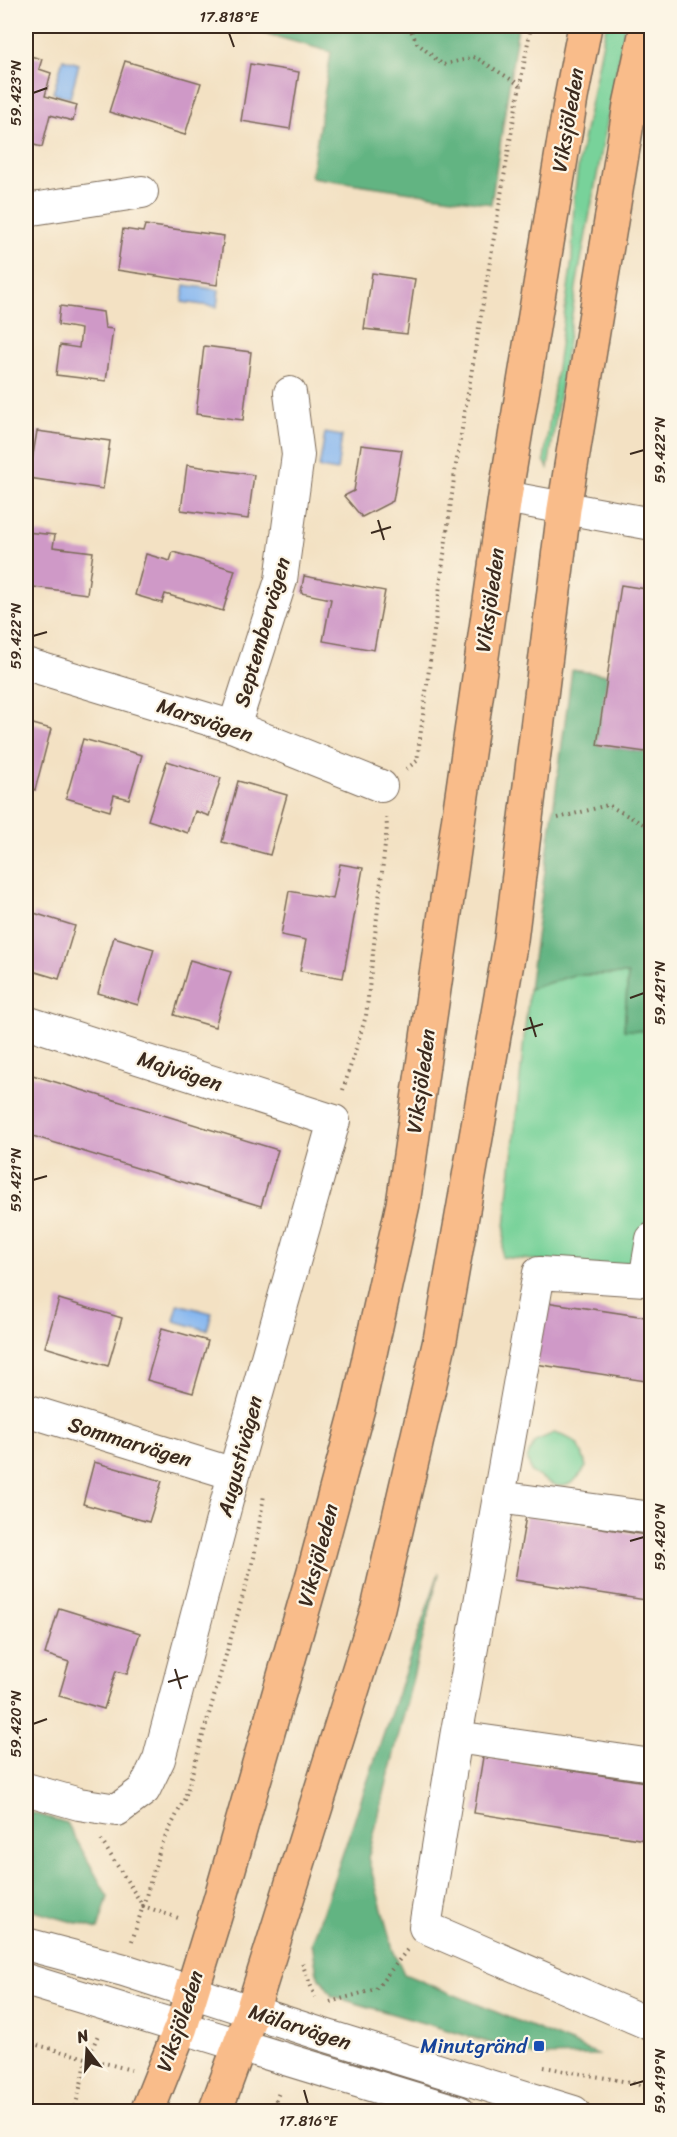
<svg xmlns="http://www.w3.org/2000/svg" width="677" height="2137" font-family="Sriracha,sans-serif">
<rect width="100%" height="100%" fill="#fcf5e5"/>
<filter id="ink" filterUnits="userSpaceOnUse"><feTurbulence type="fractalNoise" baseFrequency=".0167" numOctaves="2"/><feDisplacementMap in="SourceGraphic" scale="12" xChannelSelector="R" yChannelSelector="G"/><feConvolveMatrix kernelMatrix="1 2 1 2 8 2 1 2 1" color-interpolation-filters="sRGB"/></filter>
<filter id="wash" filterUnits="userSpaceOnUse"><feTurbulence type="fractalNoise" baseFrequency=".008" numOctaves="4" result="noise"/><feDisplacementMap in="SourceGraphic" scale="24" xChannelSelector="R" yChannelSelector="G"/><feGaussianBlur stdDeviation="1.35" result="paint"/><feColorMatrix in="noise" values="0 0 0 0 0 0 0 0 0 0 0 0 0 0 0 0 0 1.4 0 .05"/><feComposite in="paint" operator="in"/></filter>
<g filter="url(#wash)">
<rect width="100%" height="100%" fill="#f3e1c3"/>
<path fill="#78d29a" stroke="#5a7e5c" stroke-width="1.5" d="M606 26H625L577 282 548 468 544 460 572 260 574 198 579 161Z
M628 974 624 1030 651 1031 652 1217 644 1271 502 1257 529 989 574 975Z
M554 1433C576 1439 581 1444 586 1467 567 1495 557 1488 531 1472L527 1458 535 1441Z"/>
<path fill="#62b482" stroke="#4e6f50" stroke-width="1.5" d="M238 26H518L491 204 311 177 331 52Z
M572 670 608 675 598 745 651 753V1031L624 1030 628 974 574 975 529 989Z
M439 1573 368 1858 393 1950 404 1974 600 2055 535 2056 332 1996 317 1973 312 1943Z
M26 1811 67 1823 108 1897 98 1929 26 1909Z"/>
<path fill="#83b5f0" stroke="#5f7087" stroke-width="1.5" d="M63 59 79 64 70 98 53 93Z
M185 285 219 290 217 307 182 302Z
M325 433 342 436 337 471 319 468Z
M178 1304 212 1313 207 1330 174 1321Z"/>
<g id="blocks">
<path fill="#cf99c7" d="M26 55 42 59 39 69 51 73 45 96 77 105 73 121 50 115 42 147 26 143Z
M125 61 201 83 185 135 109 112Z
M250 64 299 72 290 129 241 121Z
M145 225 224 236 217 285 117 270 123 229 143 232Z
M372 273 415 279 407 334 364 329Z
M60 306 103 312 105 328 113 329 106 381 56 375 60 345 79 348 81 329 58 325Z
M204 346 251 352 243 420 196 414Z
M37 431 110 441 103 489 29 478Z
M361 445 402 450 393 501 362 517 344 496 354 491Z
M187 465 254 475 248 519 181 510Z
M26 532 55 535 53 547 93 552 87 594 26 586Z
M173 552 235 570 223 611 165 594 162 603 135 595 146 554 170 561Z
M304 576 385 591 374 650 323 641 331 599 301 593Z
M621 585 652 590V753L597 745Z
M26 722 51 729 35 790 26 787Z
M83 739 142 755 129 799 114 795 110 811 66 798Z
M167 761 221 778 209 816 195 811 188 833 148 820Z
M238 781 287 795 270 855 222 842Z
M340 864 363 868 343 978 300 971 306 940 281 935 289 891 333 899Z
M34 913 75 926 59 979 26 969V940Z
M114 937 154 949 138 1005 98 993Z
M190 960 231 972 215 1027 174 1015Z
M26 1073 278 1150 261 1206 26 1134Z
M59 1299 122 1318 108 1366 45 1347Z
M539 1301 652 1318V1382L529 1363Z
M162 1328 208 1341 193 1393 147 1380Z
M94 1462 162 1481 149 1522 83 1504Z
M526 1516 652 1536V1601L515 1580Z
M59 1608 140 1633 127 1674 116 1671 104 1709 59 1696 69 1662 45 1654Z
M483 1757 652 1783V1841L474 1813Z"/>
</g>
</g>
<g filter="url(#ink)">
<use href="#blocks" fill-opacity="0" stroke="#7b6a58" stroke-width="1.5"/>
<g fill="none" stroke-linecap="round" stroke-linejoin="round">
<g stroke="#7b6a58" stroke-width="34">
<path id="minor" d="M26 210 142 192
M505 497 652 524
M26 664 234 727 381 786
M234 727 281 580 298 455 290 393
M26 1022 334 1121 234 1474 159 1759 144 1790 117 1810 79 1804 26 1789
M652 1239 645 1280 652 1281
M645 1280 539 1273 456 1737 425 1927 652 2025
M26 1410 234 1474
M499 1497 652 1518
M456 1737 652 1765
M26 1944 124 1970 324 2035 574 2112
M26 1980 459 2112"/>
</g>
<g stroke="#7b6a58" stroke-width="36">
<path id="major" d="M147 2112 181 2027 220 1900 316 1564 358 1408 403 1204 505 497 571 98 585 26
M215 2112 252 2011 378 1608 440 1340 511 940 564 509 630 105 647 26"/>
</g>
<path stroke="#7b6a58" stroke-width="4" stroke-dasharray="1.5 4.5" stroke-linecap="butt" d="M409 26 417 43 443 65 475 57 520 85
M650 196 652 204
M406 769 417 761 455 471 513 123 531 26
M558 818 608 805 652 829
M343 1090 366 1016 387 827 386 815
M101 1840 143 1906 161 1846 185 1798 254 1557 264 1495
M132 1941 143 1906 181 1919
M302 1963 315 1997
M330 2002 376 1989 407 1950
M26 2042 131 2070
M544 2067 634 2083 652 2090
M74 2112 87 2060 98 2035
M271 2112 280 2090"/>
<use href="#minor" stroke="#fff" stroke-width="32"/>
<use href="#major" stroke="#f9bc8a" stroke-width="33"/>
</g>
</g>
<path fill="none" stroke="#3b2a1e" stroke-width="2" d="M229 33 234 47M33 93 47 88M630 454 644 450M378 520 384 540M371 533 391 527M33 636 47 632M630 998 644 993M530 1017 536 1037M523 1030 543 1024M33 1180 47 1176M630 1541 644 1537M175 1669 181 1689M168 1682 188 1676M33 1724 47 1719M630 2085 644 2081M304 2090 308 2104"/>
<rect fill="#1a4fb4" stroke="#fcf5e5" stroke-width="2" x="533" y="2040" width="12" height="12" rx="3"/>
<g text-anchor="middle" stroke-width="4.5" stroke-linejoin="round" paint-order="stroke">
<g font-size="21" fill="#3b2a1e" stroke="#fcf5e5">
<text transform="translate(568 120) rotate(-80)" y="7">Viksjöleden</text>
<text transform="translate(490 600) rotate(-82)" y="7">Viksjöleden</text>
<text transform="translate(262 632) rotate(-74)" y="7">Septembervägen</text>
<text transform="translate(205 720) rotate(18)" y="7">Marsvägen</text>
<text transform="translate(180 1071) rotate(18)" y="7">Majvägen</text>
<text transform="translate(421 1081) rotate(-82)" y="7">Viksjöleden</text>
<text transform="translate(130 1442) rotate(17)" y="7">Sommarvägen</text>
<text transform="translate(240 1456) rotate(-75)" y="7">Augustivägen</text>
<text transform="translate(318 1555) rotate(-75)" y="7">Viksjöleden</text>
<text transform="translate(180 2021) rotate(-71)" y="7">Viksjöleden</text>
<text transform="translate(300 2027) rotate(18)" y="7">Mälarvägen</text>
</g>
<g font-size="21" fill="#164399" stroke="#fcf5e5" text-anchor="end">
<text x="527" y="2053">Minutgränd</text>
</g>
</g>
<rect width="677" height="2137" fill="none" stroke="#fcf5e5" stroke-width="66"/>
<g transform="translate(87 2050) rotate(343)" stroke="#fcf5e5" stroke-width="4.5" paint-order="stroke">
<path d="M0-4.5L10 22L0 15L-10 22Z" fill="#3b2a1e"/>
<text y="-9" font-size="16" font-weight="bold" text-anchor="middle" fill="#3b2a1e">N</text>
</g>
<rect x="33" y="33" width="611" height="2071" fill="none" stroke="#3b2a1e" stroke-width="2"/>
<g font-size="15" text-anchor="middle" fill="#3b2a1e">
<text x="229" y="22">17.818°E</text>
<text transform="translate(16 93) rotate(-90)" y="5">59.423°N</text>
<text transform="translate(660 450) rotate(-90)" y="5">59.422°N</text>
<text transform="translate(16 636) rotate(-90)" y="5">59.422°N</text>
<text transform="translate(660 993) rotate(-90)" y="5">59.421°N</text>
<text transform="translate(16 1180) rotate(-90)" y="5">59.421°N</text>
<text transform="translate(660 1537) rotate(-90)" y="5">59.420°N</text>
<text transform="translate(16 1724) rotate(-90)" y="5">59.420°N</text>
<text transform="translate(660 2081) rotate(-90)" y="5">59.419°N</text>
<text x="308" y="2126">17.816°E</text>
</g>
</svg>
